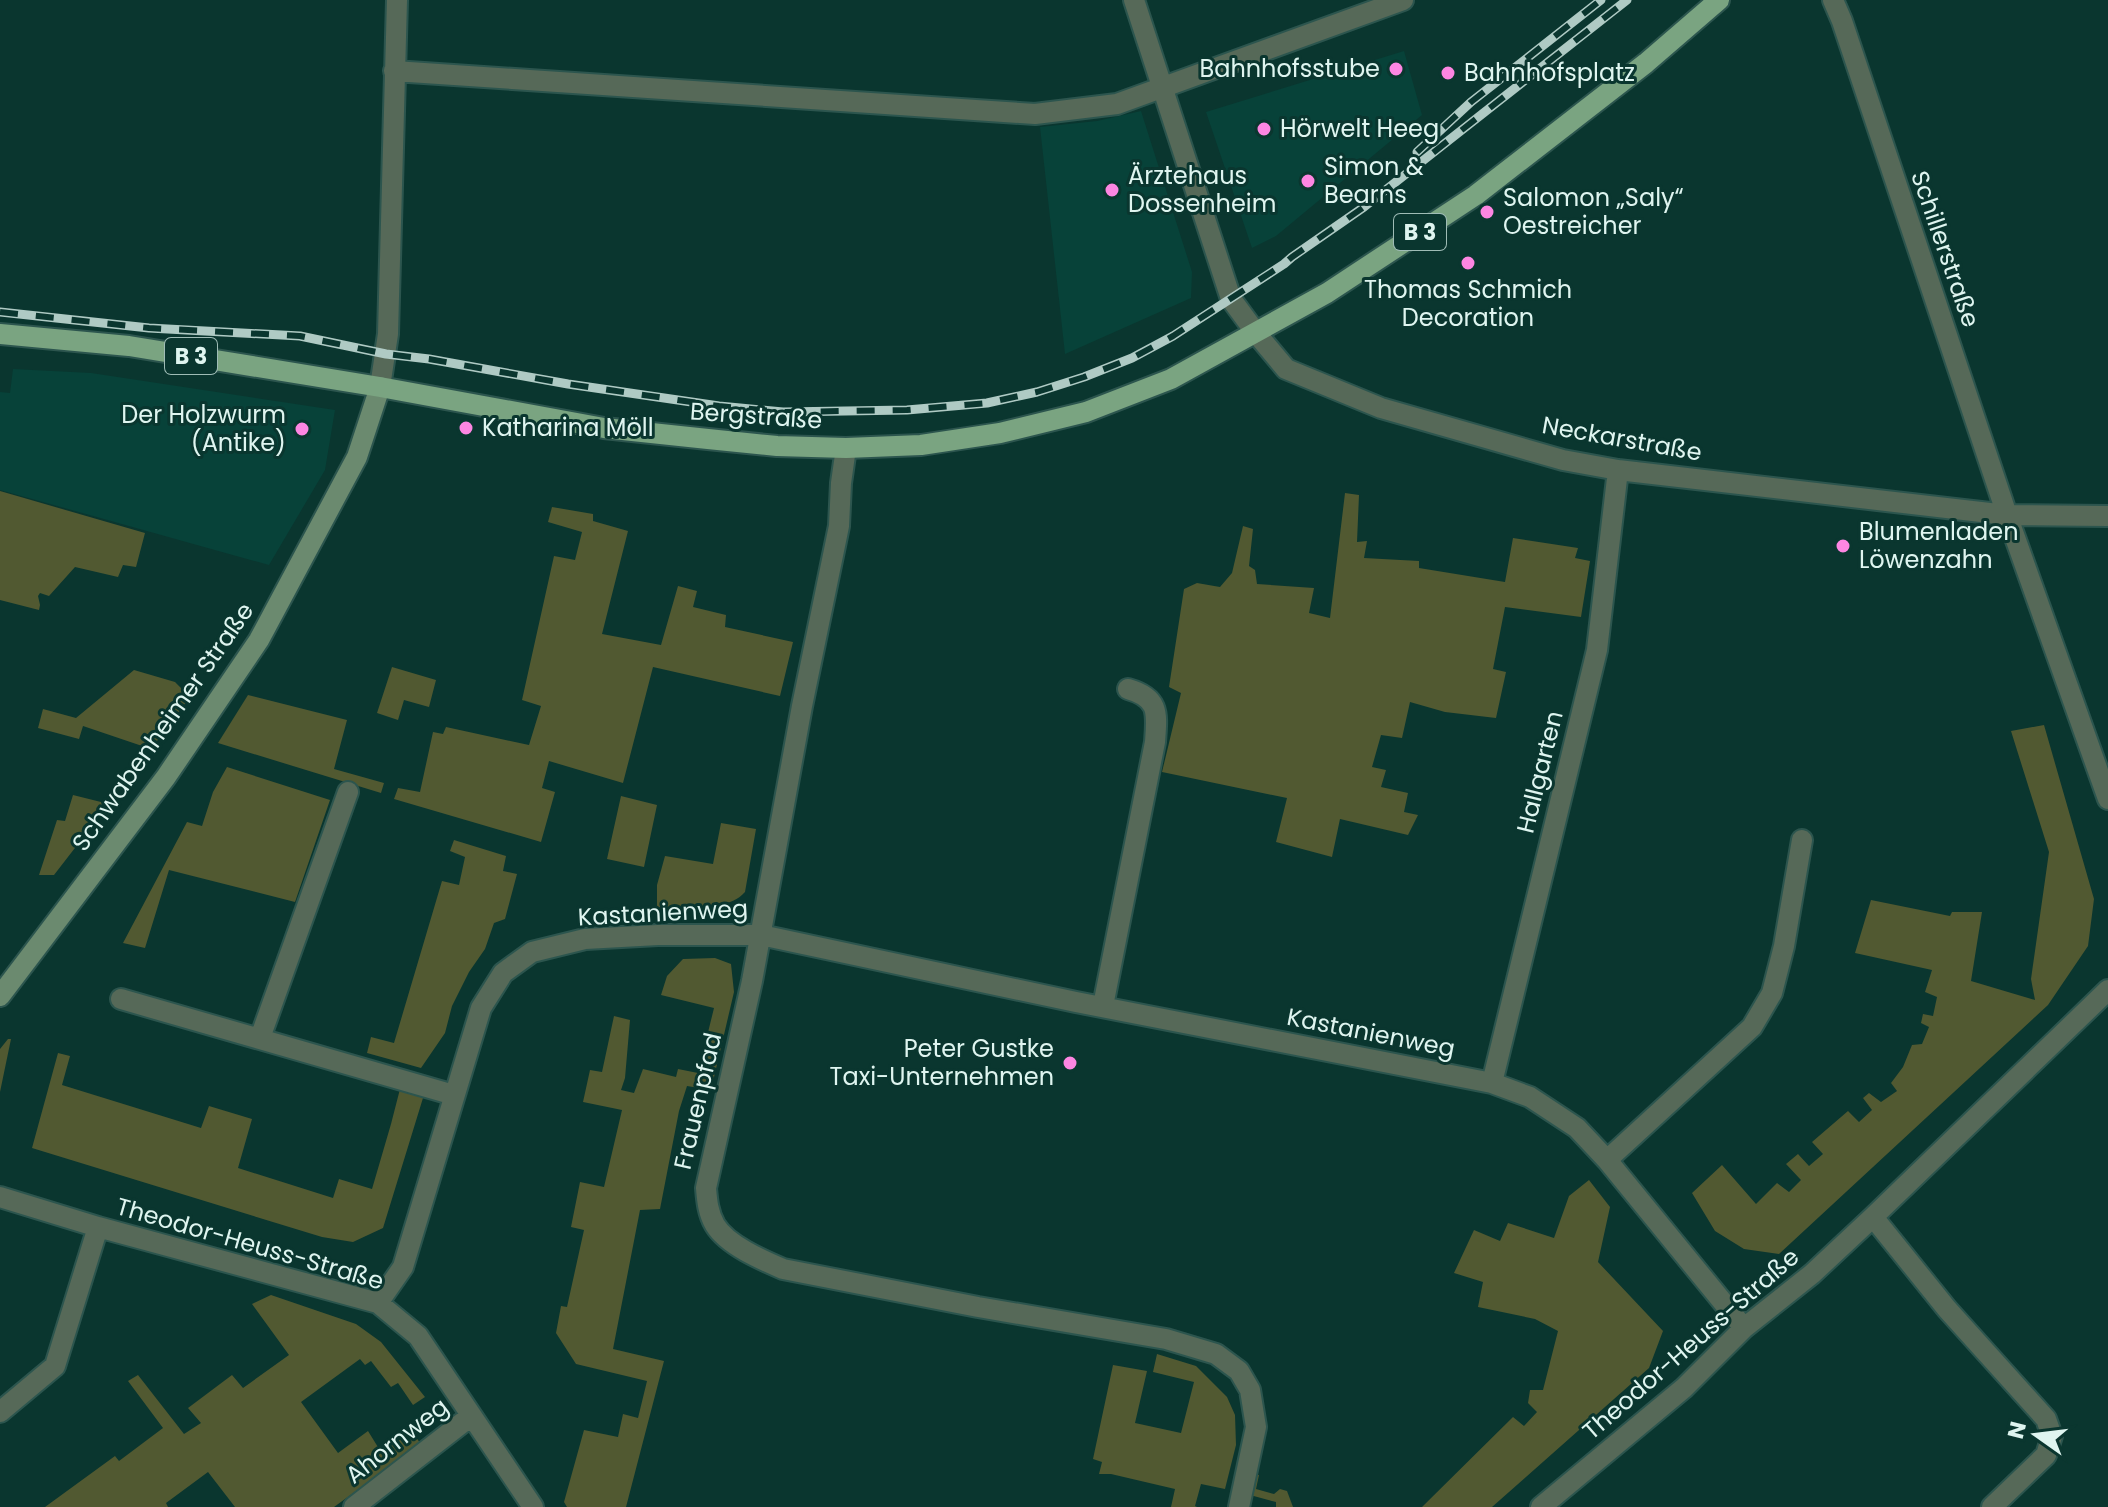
<svg xmlns="http://www.w3.org/2000/svg" width="2108" height="1507" font-family="Poppins,sans-serif">
<rect width="100%" height="100%" fill="#0a362f"/>
<path fill="#074239" d="M1404 51 1422 115 1276 236 1252 248 1206 112Z
M1141 111 1192 272 1191 298 1065 354 1040 127 1097 121Z
M13 369 91 373 335 410 325 470 269 565 0 490V392L10 393Z"/>
<path fill="#515931" d="M0 491 145 533 136 567 123 565 118 577 75 567 49 596 40 593 38 596 40 605 39 610 0 600Z
M1345 493 1359 495 1357 542 1367 541 1364 558 1419 561V568L1505 582 1513 538 1578 548 1575 558 1590 561 1581 617 1505 607 1493 669 1506 672 1496 718 1445 712 1410 702 1402 738 1381 735 1372 767 1386 770 1381 787 1408 793 1404 812 1418 815 1408 835 1340 819 1332 857 1276 842 1287 798 1162 772 1181 693 1169 687 1184 589 1197 583 1220 587 1232 573 1243 526 1253 529 1249 566 1255 570 1257 584 1314 588 1309 613 1330 618Z
M552 507 593 514V521L628 531 602 634 661 645 678 586 697 591 693 607 726 615 725 627 793 642 780 696 653 667 623 783 549 761 542 788 555 792 541 842 394 799 398 788 420 792 433 732 443 734 446 727 529 745 541 706 522 700 554 556 575 560 582 532 548 522Z
M392 667 436 680 429 707 404 700 398 720 377 713Z
M134 670 175 682 190 697 151 749 83 726 79 739 38 728 43 709 76 718Z
M248 695 347 720 334 769 384 783 381 793 218 743Z
M2044 725 2094 899 2088 946 2048 1005 1779 1254 1744 1249 1715 1231 1692 1193 1722 1165 1756 1204 1777 1183 1789 1192 1801 1180 1786 1164 1798 1154 1809 1166 1823 1154 1812 1142 1848 1111 1859 1122 1872 1110 1863 1098 1869 1093 1881 1102 1897 1091 1891 1083 1903 1067 1912 1045 1922 1044 1929 1027 1921 1023 1923 1014 1933 1016 1937 997 1925 992 1932 970 1855 953 1871 900 1950 916 1952 912H1982L1971 981 2035 1000 2031 979 2049 852 2011 731Z
M227 767 330 800 295 902 169 870 145 948 123 943 187 822 202 826 213 792Z
M73 795 109 804 54 875H39L57 820 65 821Z
M621 796 657 805 644 867 607 859Z
M721 823 756 829 745 892C728 912 683 907 657 908V885L665 856 713 864Z
M454 840 506 856 503 871 517 874 505 919 494 923 485 949 469 972 452 1006 445 1033 421 1068 367 1053 371 1037 394 1043 442 881 459 885 465 857 450 851Z
M715 958 731 964 734 992 711 1090 687 1086 679 1111 660 1209 640 1210 613 1349 664 1361 626 1507H567L564 1502 584 1430 618 1437 623 1414 638 1418 647 1381 576 1364 556 1333 561 1306 567 1307 584 1230 571 1227 580 1182 604 1187 622 1110 583 1102 590 1070 602 1072 614 1016 630 1020 625 1078 621 1090 634 1093 643 1069 676 1077 678 1069 698 1073 714 1008 661 995 667 976 683 959Z
M8 1039H11L0 1092V1049Z
M58 1053 70 1056 62 1085 201 1128 209 1106 252 1119 238 1168 333 1198 339 1179 372 1189 391 1124 400 1089 423 1098 383 1228 353 1242 322 1237 32 1148Z
M1589 1180 1610 1207 1598 1262 1663 1331 1649 1368 1492 1507H1422L1513 1417 1524 1426 1537 1412 1528 1403 1530 1390H1543L1558 1331 1535 1319 1478 1307 1483 1282 1454 1273 1474 1230 1500 1241 1508 1223 1554 1238 1569 1196Z
M271 1295 356 1324 381 1342 425 1397 413 1405 398 1383 391 1387 371 1361 365 1365 360 1359 301 1402 338 1453 368 1431 381 1452 412 1432 421 1444 334 1507H235L208 1472 166 1503 168 1507H45L115 1456 119 1461 163 1428 128 1381 138 1375 184 1434 201 1423 188 1408 232 1375 243 1388 289 1355 252 1304Z
M1157 1354 1196 1366 1227 1397 1235 1415 1236 1445 1225 1489 1201 1484 1195 1506 1197 1507H1171L1175 1489 1111 1474H1099L1102 1462 1093 1459 1113 1365 1147 1371 1135 1423 1181 1433 1194 1382 1153 1372Z
M1253 1474 1259 1475 1256 1489 1274 1494 1280 1489 1287 1491 1293 1507H1276V1502L1250 1495Z"/>
<g fill="none" stroke-linecap="round" stroke-linejoin="round">
<g stroke="#2c554e" stroke-width="24">
<path id="street" d="M1134 0 1231 299 1256 333 1286 369 1381 408 1563 460 1618 470 2007 515 2108 516
M1833 0 1842 21 2007 515 2108 799
M394 71 1035 114 1117 104 1403 0
M380 387 388 334 397 0
M846 448 841 483 839 526 802 706 752 981 706 1188C707 1200 708 1213 715 1225 727 1245 762 1260 783 1269L978 1307 1166 1339 1216 1354 1239 1371 1250 1390 1256 1427 1239 1507
M121 999 454 1095
M1103 1006 1155 742C1157 714 1160 698 1128 689
M260 1038 348 792
M1492 1083 1597 650 1618 470
M1607 1160 1752 1027 1772 993 1784 946 1802 840
M0 1197 98 1227 378 1303 418 1336 533 1507
M1873 1217 1947 1309 2046 1419 2052 1436 2046 1455 1992 1507
M378 1303 403 1267 481 1008 503 973 532 952 585 939 658 935H761L1076 1002 1492 1083 1530 1097 1577 1128 1607 1160 1744 1328
M0 1412 55 1366 98 1227
M354 1507 471 1416
M1541 1507 1684 1388 1744 1328 1812 1274 1873 1217 2108 990"/>
</g>
<g stroke="#2c554e" stroke-width="24">
<path id="secondary" d="M0 996 166 777 259 640 357 457 380 387"/>
</g>
<g stroke="#2c554e" stroke-width="24">
<path id="primary" d="M0 334 129 346 380 387 604 428 708 439 777 446 846 448 921 445 1000 433 1086 412 1171 379 1327 293 1476 195 1646 63 1719 0"/>
</g>
<use href="#street" stroke="#566958" stroke-width="20"/>
<use href="#secondary" stroke="#6b8a6f" stroke-width="20"/>
<use href="#primary" stroke="#7aa481" stroke-width="20"/>
<g stroke="#afcac4" stroke-width="9">
<path id="rail" d="M1417 152 1471 102 1601 0
M0 312 149 328 300 336 386 354 429 359 568 384 719 406 783 412 907 410 987 403 1037 392 1084 377 1132 358 1173 336 1284 264 1292 257 1364 207 1627 0"/>
</g>
<use href="#rail" stroke="#0a362f" stroke-width="6" stroke-dasharray="18" stroke-linecap="butt"/>
</g>
<g fill="#fd86e2" stroke="#0a362f" stroke-width="3">
<circle cx="1396" cy="69" r="8"/>
<circle cx="1448" cy="73" r="8"/>
<circle cx="1264" cy="129" r="8"/>
<circle cx="1308" cy="181" r="8"/>
<circle cx="1112" cy="190" r="8"/>
<circle cx="1487" cy="212" r="8"/>
<circle cx="1468" cy="263" r="8"/>
<circle cx="466" cy="428" r="8"/>
<circle cx="302" cy="429" r="8"/>
<circle cx="1843" cy="546" r="8"/>
<circle cx="1070" cy="1063" r="8"/>
</g>
<g text-anchor="middle" stroke-width="6" stroke-linejoin="round" paint-order="stroke">
<g fill="#0a362f" stroke="#9fbcb6" stroke-width="2">
<rect x="1394" y="214" width="52" height="36" rx="6"/>
<rect x="165" y="338" width="52" height="36" rx="6"/>
</g>
<g font-size="22" font-weight="bold" fill="#dff5f0">
<text x="1420" y="240">B 3</text>
<text x="191" y="364">B 3</text>
</g>
<g font-size="24" fill="#dff5f0" stroke="#0a362f" text-anchor="start">
<text x="1380" y="77" text-anchor="end">Bahnhofsstube</text>
<text x="1464" y="81">Bahnhofsplatz</text>
<text x="1280" y="137">Hörwelt Heeg</text>
<text x="1324" y="175">Simon &amp;<tspan x="1324" dy="28">Bearns</tspan></text>
<text x="1128" y="184">Ärztehaus<tspan x="1128" dy="28">Dossenheim</tspan></text>
<text x="1503" y="206">Salomon „Saly“<tspan x="1503" dy="28">Oestreicher</tspan></text>
<text x="1468" y="298" text-anchor="middle">Thomas Schmich<tspan x="1468" dy="28">Decoration</tspan></text>
<text x="286" y="423" text-anchor="end">Der Holzwurm<tspan x="286" dy="28">(Antike)</tspan></text>
<text x="482" y="436">Katharina Möll</text>
<text x="1859" y="540">Blumenladen<tspan x="1859" dy="28">Löwenzahn</tspan></text>
<text x="1054" y="1057" text-anchor="end">Peter Gustke<tspan x="1054" dy="28">Taxi-Unternehmen</tspan></text>
</g>
<g font-size="24" fill="#dff5f0" stroke="#0a362f">
<text transform="translate(1945 249) rotate(71)" y="8">Schillerstraße</text>
<text transform="translate(756 416) rotate(4)" y="8">Bergstraße</text>
<text transform="translate(1622 439) rotate(10)" y="8">Neckarstraße</text>
<text transform="translate(163 727) rotate(-55)" y="8">Schwabenheimer Straße</text>
<text transform="translate(1540 772) rotate(-76)" y="8">Hallgarten</text>
<text transform="translate(663 913) rotate(-3)" y="8">Kastanienweg</text>
<text transform="translate(1371 1033) rotate(11)" y="8">Kastanienweg</text>
<text transform="translate(698 1101) rotate(-77)" y="8">Frauenpfad</text>
<text transform="translate(250 1244) rotate(16)" y="8">Theodor-Heuss-Straße</text>
<text transform="translate(1691 1344) rotate(-41)" y="8">Theodor-Heuss-Straße</text>
<text transform="translate(397 1441) rotate(-38)" y="8">Ahornweg</text>
</g>
</g>
<g transform="translate(2036 1435) rotate(284)" stroke="#0a362f" stroke-width="6" paint-order="stroke">
<path d="M0-6L14 30L0 20L-14 30Z" fill="#dff5f0"/>
<text y="-12" font-size="22" font-weight="bold" text-anchor="middle" fill="#dff5f0">N</text>
</g>
</svg>
